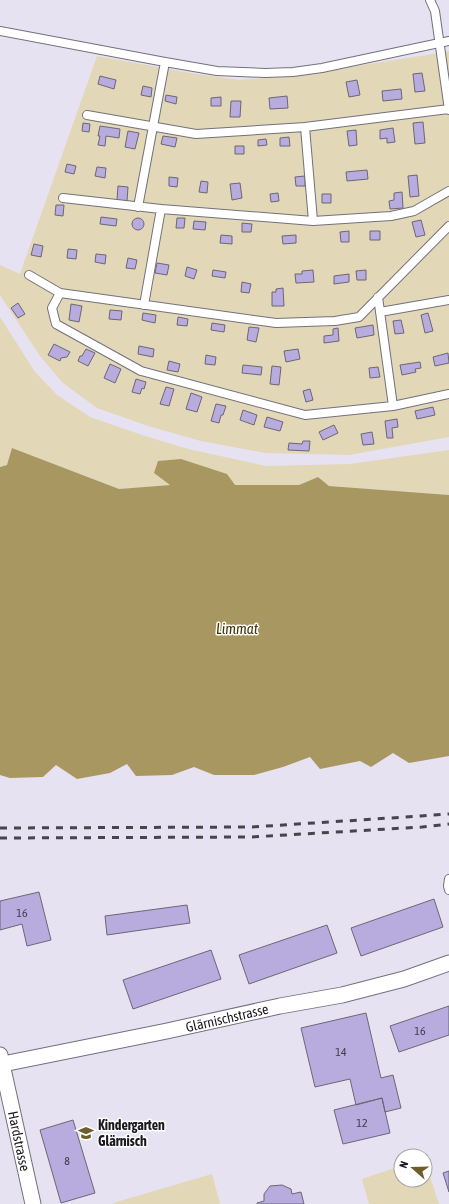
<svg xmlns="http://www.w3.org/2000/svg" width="449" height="1204" font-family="'Asap Condensed',sans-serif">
<rect width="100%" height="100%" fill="#e6e2f2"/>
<path fill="#e2d7b6" d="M449 51V437L349 455 266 453 201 441 148 426 97 408 63 383 40 356 0 295V265L20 274 97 56 190 73 239 80 292 76 433 54Z
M0 317 35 372 57 395 90 417 145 436 188 449 266 466 350 464 449 450V495L329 486 318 477 299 485H171L119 489 12 448 7 466 0 467Z
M425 1162 439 1204H369L362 1179 401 1166V1180H425Z
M212 1174 220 1204H114L113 1203Z"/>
<path fill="#a99762" d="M12 448 119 489 170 485 154 473 158 461 181 459 227 474 235 485H299L318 477 329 486 449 495V756L409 763 393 753 371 767 360 761 320 769 310 757 283 767 254 775H214L194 767 172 775 136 776 127 764 110 773 77 779 56 765 43 777 10 778 0 775V467L7 465Z"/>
<path fill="#b8abde" stroke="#6b6775" d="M422 73 425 91 415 92 413 74Z
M100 76 116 80 114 89 98 84Z
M357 80 360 95 349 97 346 82Z
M143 86 152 88 151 97 141 95Z
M401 89 402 99 383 101 382 91Z
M166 95 177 97 176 104 165 101Z
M287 96 288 108 270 109 269 98Z
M221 97V106H211V98Z
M231 101H241L240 117H230Z
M423 122 425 143 415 144 413 123Z
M83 123 90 124 89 132 82 131Z
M100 126 120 129 119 138 106 136 105 146 98 145 100 136H98Z
M393 128 395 142 387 143V138L380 139V130Z
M356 130 357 145 349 146 347 131Z
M128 131 139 133 135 149 125 147Z
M163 136 177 138 175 147 161 144Z
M289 137 290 146H280V138Z
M266 139 267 145 258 146V140Z
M235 146H244V154H235Z
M67 164 76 166 74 174 65 172Z
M97 167 106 168 105 178 95 176Z
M367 170 368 179 347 181 346 172Z
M417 175 419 196 410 197 408 176Z
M305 176V186H296L295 177Z
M169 177 178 178 177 187 169 186Z
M201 181 208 182 207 193 199 192Z
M240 183 242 198 232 200 230 184Z
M118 186 128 187 127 201 117 200Z
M402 192 403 208 390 209 389 201 394 200V193Z
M278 193 279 201 271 202 270 194Z
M322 194H331V203H322Z
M56 205H64L63 216 55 215Z
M101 217 117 219 116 226 100 224Z
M177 218H185L184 228H176Z
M132 224a6 6 0 1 1 12 0a6 6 0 1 1-12 0Z
M421 220 425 235 416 237 412 222Z
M194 221 206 222 205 230 193 229Z
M242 223 252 224 251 232H242Z
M349 231V242H341L340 232Z
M370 231H380V240H370Z
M221 235 232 236V244L220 243Z
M296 235V243L283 244 282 236Z
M34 244 43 246 41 257 31 255Z
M68 249 77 250 76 259 67 258Z
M96 254 106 255 105 264 95 262Z
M128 258 137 260 135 269 126 268Z
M157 263 169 265 167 275 155 273Z
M187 267 197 270 194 279 185 276Z
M213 270 226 272 225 278 212 276Z
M313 270 314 282 296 283 295 274H302V271Z
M366 270V280H357L356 271Z
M349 274V282L334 284V276Z
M242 282 251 284 249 293 241 292Z
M283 288 284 306H272V292H276V289Z
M18 303 25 314 18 318 11 308Z
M71 304 82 306 79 322 69 320Z
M110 310 122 311 121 320 109 319Z
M143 313 156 315 155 323 142 320Z
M428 313 433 331 425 333 421 315Z
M178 317 188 319 187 326 177 325Z
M401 320 404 333 395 334 393 321Z
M212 323 225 325 224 332 211 330Z
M373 325 374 335 357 338 355 328Z
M249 327 259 328 256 342 247 340Z
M338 328 339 341 324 343V336L333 335V329Z
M54 344 70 352 67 357 61 358 60 361 48 355Z
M139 346 154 349 153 357 138 354Z
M86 349 95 353 88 366 78 361 80 356H82Z
M298 349 300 359 286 362 284 351Z
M448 353 449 363 435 366 433 357Z
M206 355 216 357 215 365 205 364Z
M169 361 180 364 178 372 167 370Z
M420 362 421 368 415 369 416 372 402 375 400 365Z
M110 364 121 369 115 383 104 378Z
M243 365 262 367 261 375 242 373Z
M272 366 281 367 279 385 270 384Z
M378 367 380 377 370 378 369 368Z
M136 379 146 382 144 389 142 388 140 394 132 392Z
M166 387 174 389 169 406 160 404Z
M310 389 313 400 306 402 303 391Z
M191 393 202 397 197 412 186 409Z
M216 404 226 406 223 415H221L219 423 211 421Z
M433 407 435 415 417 419 415 411Z
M243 410 257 415 254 425 240 420Z
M267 417 283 422 280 431 264 427Z
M397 419 398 427 392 428 393 438H387L385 421Z
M334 425 338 433 323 440 319 432Z
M372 432 374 444 363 445 361 434Z
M303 441H310L309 451 288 450 289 443 302 444Z
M39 892 51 940 27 946 22 924 0 930V901Z
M434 899 443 927 361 956 351 928Z
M187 905 190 923 107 935 105 916Z
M327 925 337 953 249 984 239 955Z
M211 950 221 979 133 1009 123 980Z
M449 1006V1035L399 1052 390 1026Z
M366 1013 381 1078 393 1075 401 1108 385 1112 382 1098 356 1105 350 1079 315 1087 301 1028Z
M382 1098 390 1133 343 1144 334 1110Z
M73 1120 95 1193 61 1203 40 1130Z
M449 1171V1192L443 1173Z
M282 1185 291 1189 292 1194 301 1192 304 1204H257V1203L264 1201V1194L270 1186Z"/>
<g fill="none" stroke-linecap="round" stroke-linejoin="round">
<g stroke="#73707e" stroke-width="10">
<path id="lane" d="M430 0 435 11 449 110
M0 31 165 62 217 71 265 73 293 72 322 68 449 41
M87 115 196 134 305 127 449 109
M305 127 313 221
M63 198 161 209 313 221 391 216 414 211 449 191
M138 207 165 62
M29 275 60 293
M378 297 393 406 449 394
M144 305 161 209
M380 312 449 300
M393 406 305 415 141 371 56 324 52 308 60 293 276 323 335 321 359 317 449 226
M449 879 448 886 449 890"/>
</g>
<g stroke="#73707e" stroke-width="17">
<path id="street" d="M0 1055 33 1204
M3 1064 167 1031 280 1006 342 995 404 979 449 963"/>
</g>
<use href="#lane" stroke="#fff" stroke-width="8"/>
<use href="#street" stroke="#fff" stroke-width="15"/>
<path stroke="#47454c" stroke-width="3" stroke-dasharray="7 7" stroke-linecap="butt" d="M0 828 252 827 421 816 449 814
M0 838 251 837 422 827 449 824"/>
</g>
<defs>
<g id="school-bare" transform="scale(1.2)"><path d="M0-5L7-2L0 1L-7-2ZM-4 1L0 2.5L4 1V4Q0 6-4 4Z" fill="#6e5e2c" stroke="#fff" stroke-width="2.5" paint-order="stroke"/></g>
</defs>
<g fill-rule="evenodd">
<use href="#school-bare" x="86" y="1133"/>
</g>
<g text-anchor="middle" stroke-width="3" stroke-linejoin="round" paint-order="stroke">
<g font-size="12" fill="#423e4e">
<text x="22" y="917">16</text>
<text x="420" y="1035">16</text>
<text x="341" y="1056">14</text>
<text x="362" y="1127">12</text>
<text x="67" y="1165">8</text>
</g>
<g font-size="14" fill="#1a191e" stroke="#fff">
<text transform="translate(227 1018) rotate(-13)" y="5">Glärnischstrasse</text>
<text transform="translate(19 1141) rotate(78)" y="5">Hardstrasse</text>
</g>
<g font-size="14" font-weight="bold" fill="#1a191e" stroke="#fff" text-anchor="start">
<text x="98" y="1130">Kindergarten<tspan x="98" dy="16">Glärnisch</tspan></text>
</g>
<g font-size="15" font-style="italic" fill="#3e3103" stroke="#fff">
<text x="237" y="634">Limmat</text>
</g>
</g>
<g transform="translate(413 1168) rotate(290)"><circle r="19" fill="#ffffff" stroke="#a3a3a5"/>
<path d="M0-3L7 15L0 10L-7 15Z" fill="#6e5e2c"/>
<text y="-6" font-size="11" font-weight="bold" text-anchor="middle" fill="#1a191e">N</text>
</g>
</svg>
